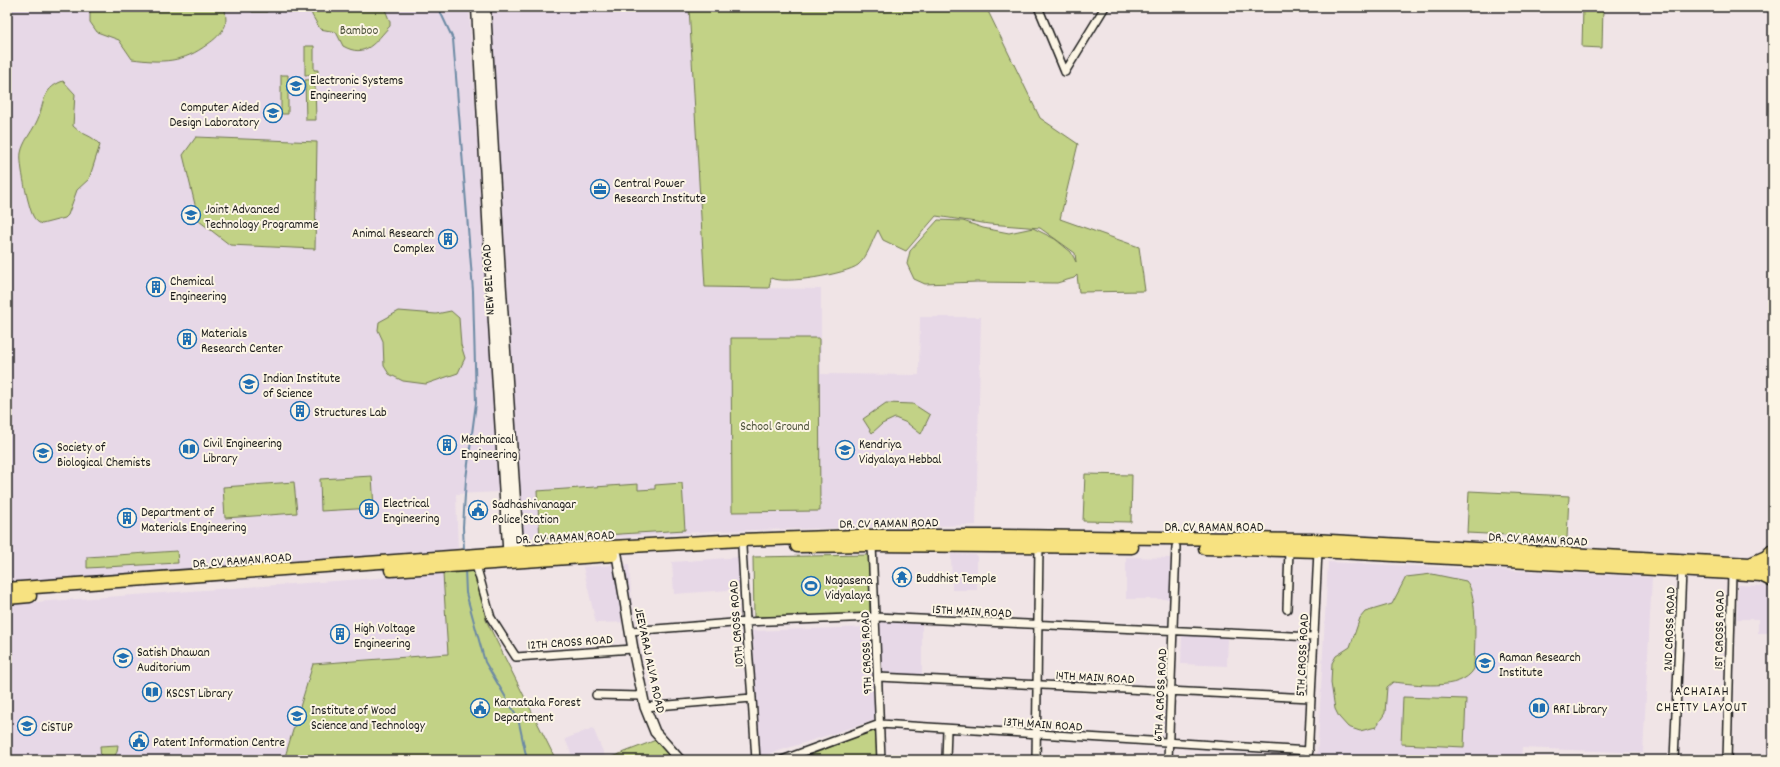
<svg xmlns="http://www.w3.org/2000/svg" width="1780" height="767" font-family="Dekko,sans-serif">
<rect width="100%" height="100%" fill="#f0e4e6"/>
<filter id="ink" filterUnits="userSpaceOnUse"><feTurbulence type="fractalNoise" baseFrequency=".025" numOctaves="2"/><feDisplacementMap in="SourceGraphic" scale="8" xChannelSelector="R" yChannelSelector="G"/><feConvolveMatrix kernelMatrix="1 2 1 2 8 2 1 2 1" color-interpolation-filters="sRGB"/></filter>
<g filter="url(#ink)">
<path fill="#e7d8e7" d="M7 7H469L499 492 456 494 458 550H438L7 582Z
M490 7H689L705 287 821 289V374L919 375 920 317H981L976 525 716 531 536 543 523 533Z
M951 554 977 555V590H952Z
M741 557 743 589 674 594 672 562Z
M1126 557 1170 558V599H1126Z
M1328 562 1652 577 1643 753 1522 748 1521 760H1317Z
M629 564 633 622 596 623 583 567Z
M475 571 486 620 556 760H7V604Z
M1738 585 1764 586 1773 591V633H1758V619H1737Z
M880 622H922V674H879Z
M869 627 875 720 760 757 752 631Z
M1182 635 1228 636 1227 666 1181 664Z
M593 728 606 759 574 760 565 739Z"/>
<path fill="#c2d286" stroke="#6f7751" d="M90 7H225C225 12 227 21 225 26 222 33 214 40 208 44 183 63 162 63 132 59L119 40 97 32 90 22Z
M252 7H267V12H252Z
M311 7H384L390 22V26C375 42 366 59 343 46L336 32 320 29 312 15Z
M689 7H986L1040 118 1078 144 1060 219 1139 247 1145 291 1079 292 1077 275 1074 278 1057 283 977 282 925 284 914 279 907 264 910 251 938 220 963 221 983 228 1009 233 1033 228 1055 239 1071 252 1076 262 1075 253 1040 228 989 224 936 216 906 251 883 240 878 230C872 240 868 257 858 265 846 274 784 285 771 278L769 288 705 287Z
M1583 7H1603L1602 48 1582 47Z
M305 46H314V70H318V74L305 75Z
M281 75H288V114H281Z
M318 79V83L315 84 316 120H306L305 80Z
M63 81 75 94 73 126C83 136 91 134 100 145L89 179 77 190 68 215 65 218 42 224C38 223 35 220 33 216 28 206 19 163 21 153 23 142 31 133 36 123 45 106 40 89 63 81Z
M196 137 317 142 315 249 230 245 199 221 183 155Z
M399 311 436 314 451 311 459 318 461 345 465 358 458 373 426 384 403 381 389 374 384 366 383 341 378 330 379 322Z
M731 338H819L820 511 732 512Z
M886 403 913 404 930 415 921 434 907 423 895 418 882 424 872 433 863 419Z
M1085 474 1132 475 1131 522 1083 521Z
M372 476 374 508 321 511 320 479Z
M294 482 297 513 225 518 223 487Z
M682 483 685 530 540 539 537 491 638 484V490L655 489V485Z
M1469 491 1569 496 1567 538 1467 533Z
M177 551 178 563 87 568V557Z
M869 555 870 615 754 617 753 557Z
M475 571 486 620 556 760H284L313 664 448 654 443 574Z
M1432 574 1466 581C1479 594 1474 650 1474 669 1461 692 1414 684 1393 682L1387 687 1385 713 1376 727 1360 731 1348 727 1339 717 1335 709 1331 683 1332 663 1336 656 1350 647 1360 618 1365 612 1392 604 1406 577Z
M1403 697 1466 699 1464 747 1401 744Z
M876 729 877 760H798Z
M656 740 674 760H604Z
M118 745 117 752 112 760H101L100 746Z"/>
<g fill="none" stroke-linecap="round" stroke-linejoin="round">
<path stroke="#6c8aa4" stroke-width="2" d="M438 7 453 39 473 291 476 403 466 479 463 527 464 551
M465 569 466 593 485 662 518 718 527 760"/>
<g stroke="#1c1c1c" stroke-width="10">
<path id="minor" d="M1038 7 1065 72
M1065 72 1105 7
M872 545 881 760
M742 547 746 622 752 698
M476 565 491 618 516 657 633 649
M1287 609 1289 550
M630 631 746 622 876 617 1313 637
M878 677 1311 698
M596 695 642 696
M645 707 752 698 756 760
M782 760 880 724 1309 751
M946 760 947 729
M1036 760 1039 546
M1168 760 1176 547
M1308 760 1318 551
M1674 760 1682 571
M1727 760 1732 573"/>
</g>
<g stroke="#1c1c1c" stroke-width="12">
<path id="tertiary" d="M617 555 633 649 645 707 655 732 680 760"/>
</g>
<g stroke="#1c1c1c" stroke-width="13">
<path id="secondary" d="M477 7 491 275 509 561
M485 7 500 276 519 560"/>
</g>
<g stroke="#1c1c1c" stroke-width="14">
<path id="primary" d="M1750 564 1773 566"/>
</g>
<g stroke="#1c1c1c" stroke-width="15">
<path id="trunk" d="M797 546 872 545 1132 547
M1205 548 1318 551 1732 573 1761 575 1773 581
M391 570 612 555
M7 589 519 552 741 540 859 536H1003L1312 540 1750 564 1766 557 1773 550
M7 598 30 596"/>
</g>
<use href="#minor" stroke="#fcf5e5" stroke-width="7"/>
<use href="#tertiary" stroke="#fcf5e5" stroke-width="9"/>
<use href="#secondary" stroke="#fcf5e5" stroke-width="10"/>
<use href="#primary" stroke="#f7e281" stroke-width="11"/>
<use href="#trunk" stroke="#f7e281" stroke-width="12"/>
</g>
</g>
<defs>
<g id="university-ring" transform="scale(1)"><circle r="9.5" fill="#fcf5e5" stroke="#1f6fb2" stroke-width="1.5"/><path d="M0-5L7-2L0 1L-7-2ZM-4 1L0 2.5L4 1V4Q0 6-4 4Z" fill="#1f6fb2"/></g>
<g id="office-ring" transform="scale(1)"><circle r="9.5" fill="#fcf5e5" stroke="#1f6fb2" stroke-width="1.5"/><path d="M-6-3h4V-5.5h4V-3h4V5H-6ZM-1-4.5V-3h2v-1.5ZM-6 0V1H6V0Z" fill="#1f6fb2"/></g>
<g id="building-ring" transform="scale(1)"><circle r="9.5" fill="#fcf5e5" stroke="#1f6fb2" stroke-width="1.5"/><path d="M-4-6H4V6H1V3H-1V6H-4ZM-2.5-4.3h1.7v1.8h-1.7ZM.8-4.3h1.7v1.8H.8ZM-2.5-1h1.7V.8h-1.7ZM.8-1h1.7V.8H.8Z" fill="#1f6fb2"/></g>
<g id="library-ring" transform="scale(1)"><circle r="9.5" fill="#fcf5e5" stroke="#1f6fb2" stroke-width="1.5"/><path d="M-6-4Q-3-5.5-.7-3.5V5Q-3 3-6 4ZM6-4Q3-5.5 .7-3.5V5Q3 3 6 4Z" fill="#1f6fb2"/></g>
<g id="school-ring" transform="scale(1)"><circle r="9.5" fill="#fcf5e5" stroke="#1f6fb2" stroke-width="1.5"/><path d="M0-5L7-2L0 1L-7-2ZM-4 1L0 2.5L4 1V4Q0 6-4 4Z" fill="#1f6fb2"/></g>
<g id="civic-ring" transform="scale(1)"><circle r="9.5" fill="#fcf5e5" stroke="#1f6fb2" stroke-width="1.5"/><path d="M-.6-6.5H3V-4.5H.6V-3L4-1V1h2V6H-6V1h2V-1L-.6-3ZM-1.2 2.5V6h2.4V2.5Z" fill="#1f6fb2"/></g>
<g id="temple-ring" transform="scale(1)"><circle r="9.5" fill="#fcf5e5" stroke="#1f6fb2" stroke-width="1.5"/><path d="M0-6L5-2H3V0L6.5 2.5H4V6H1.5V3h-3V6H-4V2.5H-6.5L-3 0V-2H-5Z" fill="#1f6fb2"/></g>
<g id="stadium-ring" transform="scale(1)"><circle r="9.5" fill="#fcf5e5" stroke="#1f6fb2" stroke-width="1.5"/><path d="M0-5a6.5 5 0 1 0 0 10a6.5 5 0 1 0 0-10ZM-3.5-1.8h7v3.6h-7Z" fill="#1f6fb2"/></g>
</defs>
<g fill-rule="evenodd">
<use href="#university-ring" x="296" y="86"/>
<use href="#university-ring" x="273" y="113"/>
<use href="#office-ring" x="600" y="189"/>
<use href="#university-ring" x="191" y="215"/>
<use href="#building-ring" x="448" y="239"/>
<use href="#building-ring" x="156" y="287"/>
<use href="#building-ring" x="187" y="339"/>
<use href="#university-ring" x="249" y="384"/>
<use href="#building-ring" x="300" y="411"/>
<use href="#building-ring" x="447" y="445"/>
<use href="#library-ring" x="189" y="449"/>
<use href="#school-ring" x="845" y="450"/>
<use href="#university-ring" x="43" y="453"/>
<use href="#building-ring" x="369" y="509"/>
<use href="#civic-ring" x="478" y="510"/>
<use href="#building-ring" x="127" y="518"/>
<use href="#temple-ring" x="902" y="577"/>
<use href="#stadium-ring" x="811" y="586"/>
<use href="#building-ring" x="340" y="634"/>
<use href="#university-ring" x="123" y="658"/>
<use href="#university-ring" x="1485" y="663"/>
<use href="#library-ring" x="152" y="692"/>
<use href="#civic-ring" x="480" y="708"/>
<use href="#library-ring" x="1539" y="708"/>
<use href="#university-ring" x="297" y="716"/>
<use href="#university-ring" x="27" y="726"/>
<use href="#civic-ring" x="139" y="741"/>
</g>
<g text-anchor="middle" stroke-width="4" stroke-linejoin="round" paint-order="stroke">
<g font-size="13" fill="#4e533c" stroke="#fcf5e5">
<text x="359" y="34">Bamboo</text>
<text x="775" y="430">School Ground</text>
</g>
<g font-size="13" fill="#1c1c1c" stroke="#fcf5e5" text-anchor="start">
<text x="310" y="84">Electronic Systems<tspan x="310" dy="15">Engineering</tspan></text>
<text x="259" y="111" text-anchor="end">Computer Aided<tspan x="259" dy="15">Design Laboratory</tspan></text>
<text x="614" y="187">Central Power<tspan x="614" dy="15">Research Institute</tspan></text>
<text x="205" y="213">Joint Advanced<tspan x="205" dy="15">Technology Programme</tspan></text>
<text x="434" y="237" text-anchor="end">Animal Research<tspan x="434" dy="15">Complex</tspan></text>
<text x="170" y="285">Chemical<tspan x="170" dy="15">Engineering</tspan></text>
<text x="201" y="337">Materials<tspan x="201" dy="15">Research Center</tspan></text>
<text x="263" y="382">Indian Institute<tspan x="263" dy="15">of Science</tspan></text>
<text x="314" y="416">Structures Lab</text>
<text x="461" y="443">Mechanical<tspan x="461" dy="15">Engineering</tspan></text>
<text x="203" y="447">Civil Engineering<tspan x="203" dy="15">Library</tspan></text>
<text x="859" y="448">Kendriya<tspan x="859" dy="15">Vidyalaya Hebbal</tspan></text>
<text x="57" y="451">Society of<tspan x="57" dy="15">Biological Chemists</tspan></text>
<text x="383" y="507">Electrical<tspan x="383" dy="15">Engineering</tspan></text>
<text x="492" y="508">Sadhashivanagar<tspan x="492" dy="15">Police Station</tspan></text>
<text x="141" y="516">Department of<tspan x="141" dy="15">Materials Engineering</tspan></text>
<text x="916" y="582">Buddhist Temple</text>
<text x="825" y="584">Nagasena<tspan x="825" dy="15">Vidyalaya</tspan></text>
<text x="354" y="632">High Voltage<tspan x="354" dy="15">Engineering</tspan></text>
<text x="137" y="656">Satish Dhawan<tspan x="137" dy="15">Auditorium</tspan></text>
<text x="1499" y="661">Raman Research<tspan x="1499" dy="15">Institute</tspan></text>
<text x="166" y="697">KSCST Library</text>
<text x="494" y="706">Karnataka Forest<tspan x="494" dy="15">Department</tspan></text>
<text x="1553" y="713">RRI Library</text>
<text x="311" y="714">Institute of Wood<tspan x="311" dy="15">Science and Technology</tspan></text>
<text x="41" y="731">CiSTUP</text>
<text x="153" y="746">Patent Information Centre</text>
</g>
<g font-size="13" fill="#1c1c1c" stroke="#fcf5e5">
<text transform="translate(487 280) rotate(-93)" y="5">NEW BEL ROAD</text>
<text transform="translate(889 522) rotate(-1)" y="5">DR. CV RAMAN ROAD</text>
<text x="1214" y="531">DR. CV RAMAN ROAD</text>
<text transform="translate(565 536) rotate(-3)" y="5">DR. CV RAMAN ROAD</text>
<text transform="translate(1538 538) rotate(3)" y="5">DR. CV RAMAN ROAD</text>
<text transform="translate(242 559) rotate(-4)" y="5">DR. CV RAMAN ROAD</text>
<text transform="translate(972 610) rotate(3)" y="5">15TH MAIN ROAD</text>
<text transform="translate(735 624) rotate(-94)" y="5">10TH CROSS ROAD</text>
<text transform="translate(1668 629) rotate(-88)" y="5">2ND CROSS ROAD</text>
<text transform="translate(1718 630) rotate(-89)" y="5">1ST CROSS ROAD</text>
<text transform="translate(570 641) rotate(-4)" y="5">12TH CROSS ROAD</text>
<text transform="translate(865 653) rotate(-92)" y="5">9TH CROSS ROAD</text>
<text transform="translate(1301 655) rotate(-87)" y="5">5TH CROSS ROAD</text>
<text transform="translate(651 660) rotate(78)" y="5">JEEVARAJ ALVA ROAD</text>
<text transform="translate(1095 676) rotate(3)" y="5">14TH MAIN ROAD</text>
<text transform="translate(1159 695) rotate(-87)" y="5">6TH A CROSS ROAD</text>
<text transform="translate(1043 723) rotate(4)" y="5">13TH MAIN ROAD</text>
</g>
<g font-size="14" letter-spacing="1" fill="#1c1c1c" stroke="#fcf5e5">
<text x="1702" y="695">ACHAIAH<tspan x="1702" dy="16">CHETTY LAYOUT</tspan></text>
</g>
</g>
<rect width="1780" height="767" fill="none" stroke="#fcf5e5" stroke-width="24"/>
<rect x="12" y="12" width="1756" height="743" fill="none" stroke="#1c1c1c" stroke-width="1.5" filter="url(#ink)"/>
</svg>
